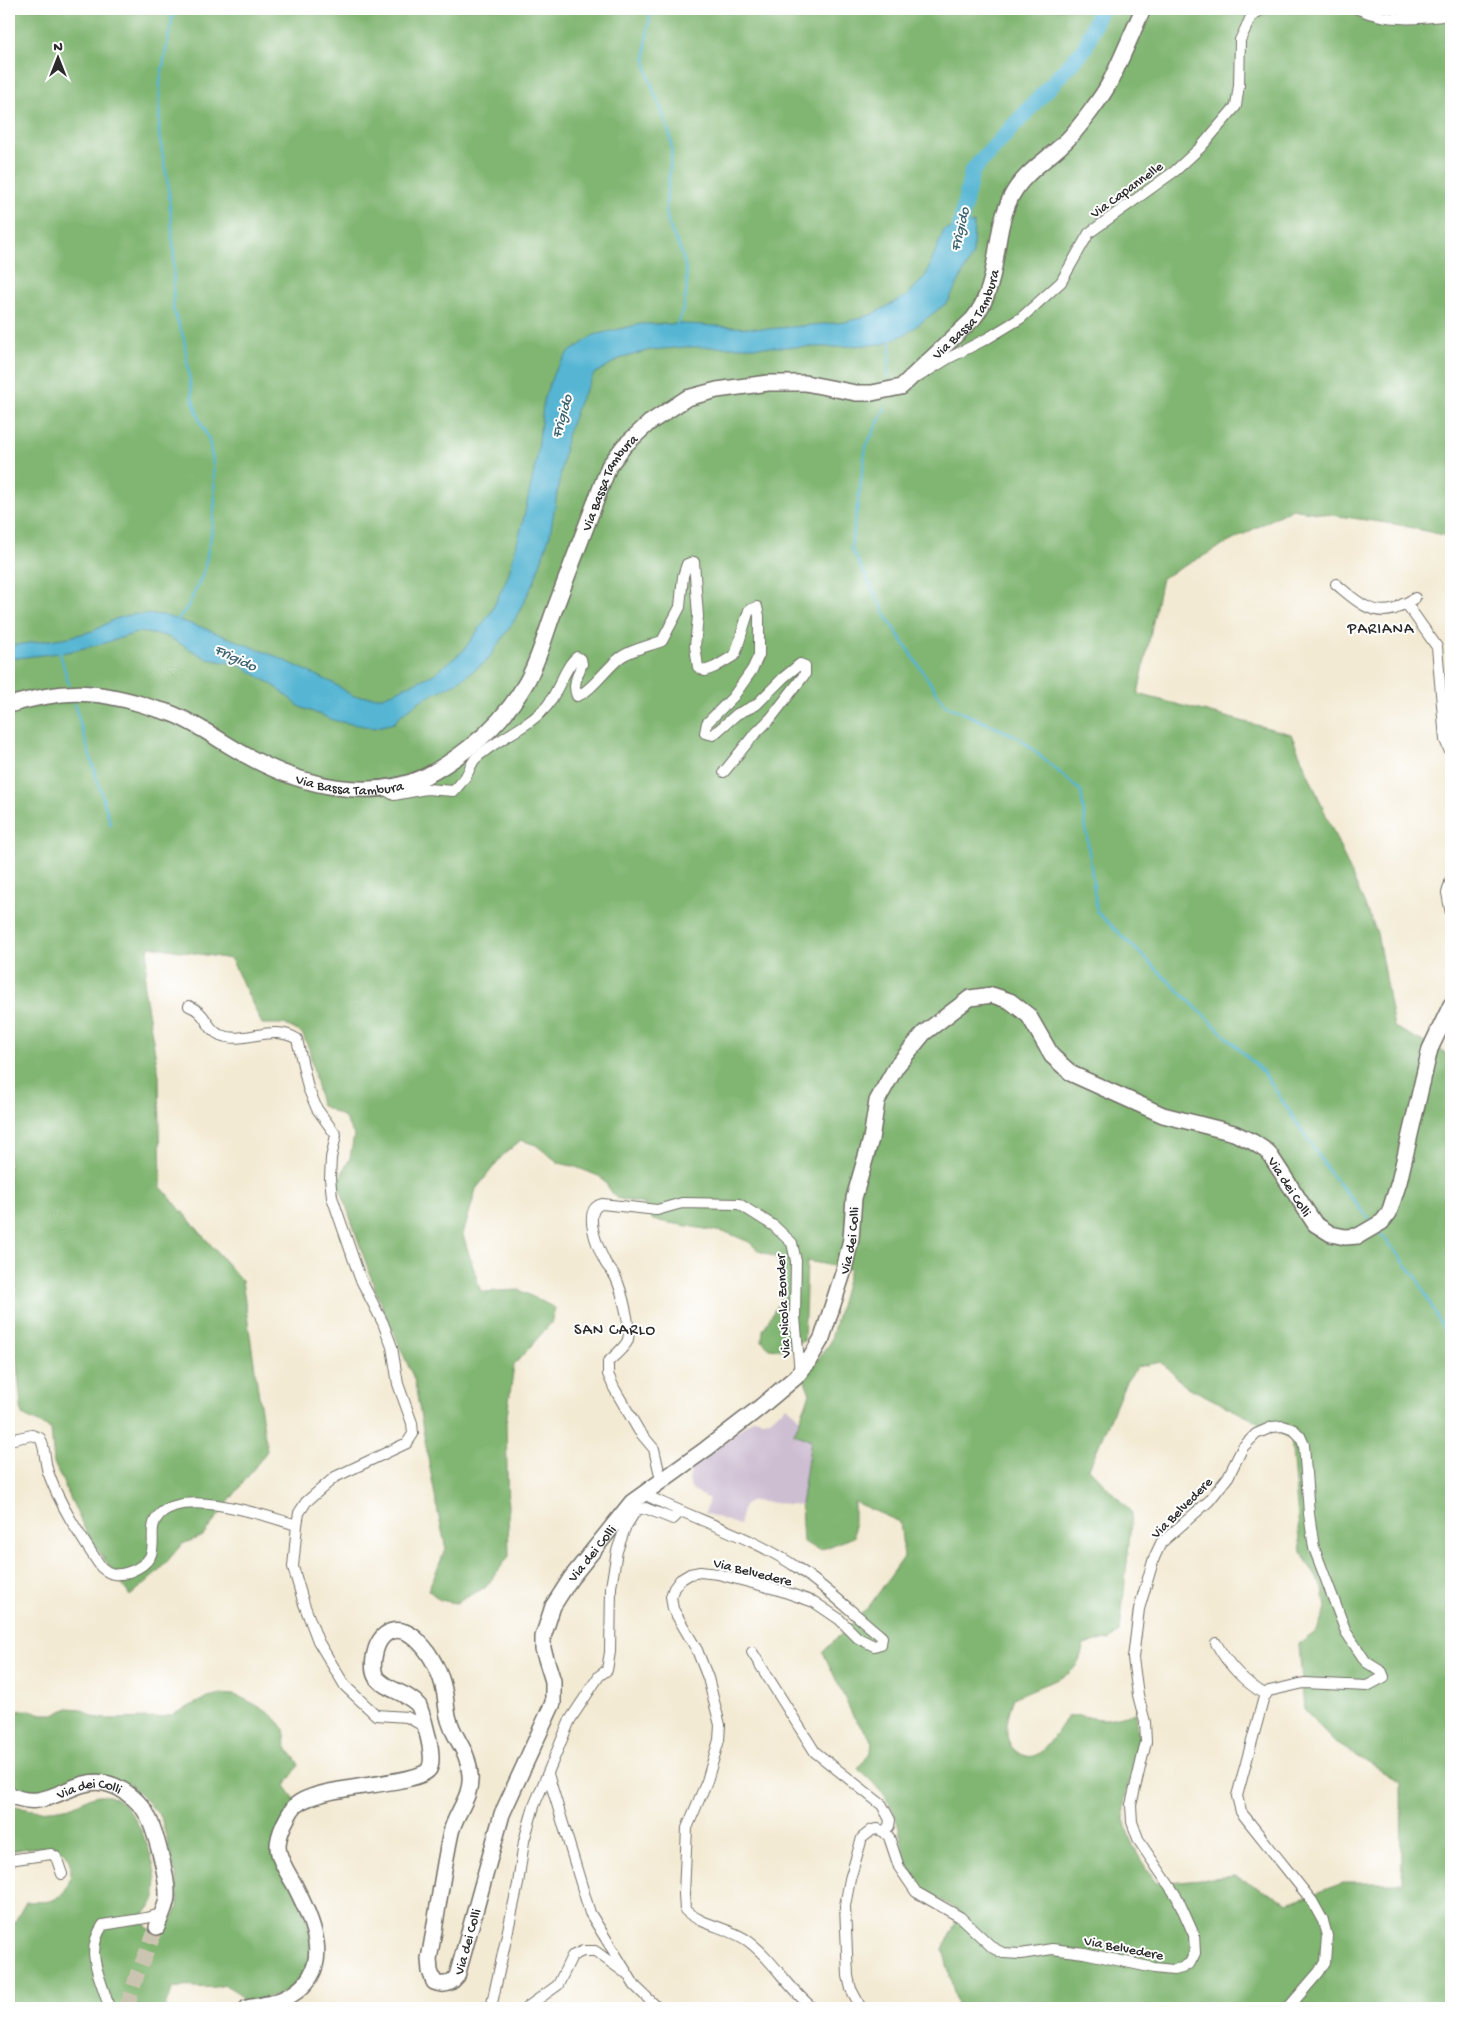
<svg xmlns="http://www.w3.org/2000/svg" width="1460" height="2017" font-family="'Gochi Hand',sans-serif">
<rect width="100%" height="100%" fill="#fff"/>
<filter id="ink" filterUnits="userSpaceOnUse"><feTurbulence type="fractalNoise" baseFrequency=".02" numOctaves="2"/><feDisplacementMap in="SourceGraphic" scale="10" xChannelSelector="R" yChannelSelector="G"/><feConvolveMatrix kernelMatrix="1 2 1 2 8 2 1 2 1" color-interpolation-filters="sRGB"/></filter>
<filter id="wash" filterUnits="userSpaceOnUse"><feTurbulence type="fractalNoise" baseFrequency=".0096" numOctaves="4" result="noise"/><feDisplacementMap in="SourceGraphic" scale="20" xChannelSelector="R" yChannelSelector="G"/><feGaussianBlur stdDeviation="1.12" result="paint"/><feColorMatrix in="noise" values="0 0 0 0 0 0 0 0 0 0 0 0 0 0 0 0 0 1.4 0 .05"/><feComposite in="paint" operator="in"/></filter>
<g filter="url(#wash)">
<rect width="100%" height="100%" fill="#f3ead3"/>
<path fill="#cdbed2" d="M787 1406 800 1419 794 1434 811 1440 801 1505 751 1501 744 1506 739 1525 705 1513 709 1499 691 1489 689 1480 691 1469 754 1418 762 1420 770 1419Z"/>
<path fill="#81b672" stroke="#56704e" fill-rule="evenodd" d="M9 9H1451V537L1400 525 1291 509 1162 578 1138 694 1291 734 1377 933 1394 1027 1451 1056V2008H958L943 1949 956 1922 957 1909C943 1901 922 1891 913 1877 900 1857 903 1830 893 1811 885 1794 872 1781 858 1769L871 1752 872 1740 853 1716 823 1652 870 1605 904 1557 900 1522 854 1502V1537L820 1550 803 1542 801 1505 811 1440 794 1434 810 1394 804 1378 830 1343 850 1269 807 1261 804 1341 792 1344 785 1350 770 1348 762 1341 763 1330 784 1293 777 1258 759 1251 749 1242 728 1233 653 1220 644 1204 616 1198 601 1177 576 1167 559 1163 536 1145 521 1140 502 1156 476 1189 463 1235 481 1292 519 1290 555 1308 551 1323 514 1365 506 1423 509 1556 486 1587 456 1603 440 1600 428 1590 446 1549 438 1513 414 1379 376 1292 338 1182 350 1158 354 1135 344 1117 321 1105 309 1049 302 1033 284 1024H262L231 959 149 946 144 988 159 1076 161 1187 242 1281 267 1451 203 1536 182 1544 158 1572 130 1596 126 1590 88 1536 54 1463 51 1429 22 1415 15 1345H9ZM1161 1362 1184 1385 1291 1439 1301 1552 1323 1588 1326 1608 1317 1631 1299 1644 1304 1710 1336 1743 1401 1783 1402 1883H1343L1288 1903 1235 1876 1156 1883C1144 1865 1129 1844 1125 1822 1120 1797 1134 1775 1138 1751 1140 1739 1137 1725 1136 1713 1126 1715 1115 1718 1104 1719 1091 1719 1083 1714 1068 1716 1061 1726 1046 1751 1036 1755 1029 1758 1023 1756 1017 1752 1000 1740 1008 1714 1014 1698 1021 1694 1029 1691 1036 1688 1063 1676 1076 1678 1084 1645L1097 1641 1109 1640 1120 1631 1132 1513 1089 1468 1126 1382 1137 1367Z
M221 1694C227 1695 232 1694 237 1696 249 1700 280 1717 284 1730 286 1737 284 1743 288 1749 291 1755 297 1759 299 1765L288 1781 286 1787 293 1797 295 1809 279 1842 309 1926 311 1961 297 1985 278 1995 244 2003 237 1992 225 1985C206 1991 192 1984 173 1988L164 2008H9V1932L26 1902C34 1901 46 1903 53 1900 73 1892 78 1860 59 1849 51 1844 18 1849 9 1852V1807C16 1804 20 1808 27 1809 38 1812 54 1810 65 1808 85 1805 92 1788 115 1798 137 1807 160 1870 156 1893 155 1902 148 1909 142 1916L147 1928 160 1932 172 1919 178 1908 177 1879 161 1817 132 1786 109 1777 53 1792 31 1794 9 1785V1709L17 1711 30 1710 42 1714H56L68 1708 81 1709 93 1717 106 1719 158 1718 172 1715 208 1697Z"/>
<path fill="#55b5d3" stroke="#40707f" d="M974 223 973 254 948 302 906 334 883 344 835 347H687L650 350 619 359 594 374 579 402 567 436 550 535 534 582 514 621 487 661 456 683 421 700 402 714 394 723 374 728 336 721 300 707 276 687 240 665 208 659 166 636 139 632 105 643 67 652 9 659V646L69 637 93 631 115 619 133 614 163 615 201 627 275 656 333 683 353 696 383 697 405 687 434 674 463 651 491 612 508 576 523 521 537 457 544 398 554 372 567 354 594 335 641 324H686L767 329 846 322 873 314 908 295 926 275 944 230Z"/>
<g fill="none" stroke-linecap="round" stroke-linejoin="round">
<path stroke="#55b5d3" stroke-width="2.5" d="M174 9 160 81 159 135 168 183 174 255 173 309 184 339 192 397 200 421 209 440 213 463 215 502 211 536 204 571 189 605 176 622
M651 9C648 33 641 56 650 80 656 101 668 120 671 142 674 167 663 192 667 218 669 229 676 239 680 249 691 276 688 302 676 327
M888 378 891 337
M885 408 866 447 851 548 889 621 945 705 1018 737 1081 791 1097 912 1264 1073 1330 1173 1372 1222
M59 650 69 685
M73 700 111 825
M1378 1230 1417 1278 1451 1344"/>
<path stroke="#55b5d3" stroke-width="16" d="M955 248 972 171 1085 48 1100 9"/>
</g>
</g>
<g filter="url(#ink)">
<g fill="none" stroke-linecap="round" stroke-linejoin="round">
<path stroke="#cbc4b1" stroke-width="15" stroke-dasharray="15 8" stroke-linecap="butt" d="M127 2008 137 1975 157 1927"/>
<g stroke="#716e66" stroke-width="12">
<path id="street" d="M1358 9C1388 22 1419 19 1451 15
M918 377 949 358 988 338 1021 318 1061 282 1089 233 1175 171 1201 147 1236 106 1239 85 1240 40 1251 17 1262 9
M1336 584C1353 598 1371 617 1395 609 1399 607 1401 604 1406 603L1437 647 1445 740 1451 754
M1406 603 1415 598
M382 788 394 795 426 789 454 791C458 786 463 781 466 776 469 771 471 764 475 759 497 738 527 729 547 706 558 692 565 666 577 657L581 659 582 664C578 674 572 685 577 696 591 692 607 667 621 657 632 649 649 646 662 641L680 607 683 576 687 564 694 562 698 616 695 646 698 667 705 671 715 667 735 655 749 610 757 607 759 616V655L752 670 733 697 707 723 705 733 713 735 737 714 756 705 783 678 800 664 805 666V674L771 718 752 737 724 772
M1451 879 1447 893 1451 914
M189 1006C192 1007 196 1009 199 1012 207 1019 209 1030 220 1035 245 1045 271 1023 297 1039L308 1088 317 1109 336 1135 331 1158 330 1178 332 1197 360 1278 383 1323 392 1347 398 1384 412 1423 413 1434 407 1443 335 1477 306 1502 299 1513 297 1525 293 1567 304 1604 318 1641 345 1686 376 1715 407 1717 425 1727
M9 1440 32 1435 40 1438C46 1449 44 1460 48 1472 60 1506 81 1537 101 1567 110 1575 118 1576 129 1572 170 1557 141 1532 160 1514 187 1488 265 1516 297 1525
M661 1480 654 1449 639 1431 614 1388 608 1374V1362C614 1356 623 1349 627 1342 633 1331 621 1289 616 1278 613 1271 608 1268 605 1262 598 1248 581 1209 602 1204L657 1210 682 1203 739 1204 774 1226 792 1243 796 1261 795 1317 800 1373
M645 1492 648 1496C698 1521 754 1537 799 1569 828 1589 854 1614 882 1637L881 1644 874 1646 858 1638 839 1619 814 1602 779 1590 718 1574 700 1572 690 1574 680 1580 674 1588 671 1596 673 1609 697 1650 708 1678 720 1725 719 1740 707 1781 687 1828 684 1894 685 1910C702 1926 729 1927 748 1941 773 1959 788 1989 813 2008
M1216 1643C1228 1665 1244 1682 1266 1695
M752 1652 815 1752 882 1805 890 1820 889 1826 884 1832
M548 1774 590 1913 635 1986 658 2008
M9 1860 51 1854 56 1857 62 1874
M109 2008C102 1978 83 1954 103 1925 123 1921 143 1920 161 1914
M491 2008 518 1884 524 1841 534 1806 570 1720 599 1676 607 1670 610 1652 611 1587 617 1551 625 1528 633 1515 637 1510 645 1508 673 1519 680 1512
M526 2008 558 1985 572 1956 583 1951H595L624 1972
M861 2008 851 1989 848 1976 845 1906 850 1879 862 1838 872 1830 878 1829 884 1832 889 1837 899 1867 916 1892 960 1917 993 1948 1003 1953 1021 1954 1052 1949 1084 1953 1154 1968 1173 1970 1182 1968 1190 1963 1195 1953 1194 1935 1177 1897 1139 1841 1132 1822 1131 1805 1146 1742 1145 1722 1138 1695 1133 1658 1139 1609 1154 1558 1161 1543 1209 1501 1228 1477 1243 1447 1256 1434 1272 1427 1283 1426 1294 1430 1300 1436 1304 1445 1309 1514 1314 1548 1346 1632 1366 1662 1382 1672 1384 1677 1367 1686 1304 1683 1269 1691 1264 1697 1237 1796 1241 1812 1312 1901 1323 1921 1327 1936 1325 1962 1319 1972 1288 2008"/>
</g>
<g stroke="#716e66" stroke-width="18">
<g id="secondary">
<path id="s1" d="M9 705C62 690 91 689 144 705 154 709 166 711 175 715 203 727 227 746 253 759 304 786 371 802 426 776 442 768 456 758 470 747 492 730 512 707 526 683 539 660 545 635 554 611 572 563 591 514 609 466L624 446 649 423 687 398 717 390 768 383H805L856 393H872L901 387 973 319C1002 283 991 237 1011 197 1024 171 1051 158 1070 137 1081 125 1103 96 1110 82 1122 58 1132 33 1143 9"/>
<path id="s2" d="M9 1794C46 1815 70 1777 104 1783 118 1785 133 1796 142 1807 154 1821 167 1875 167 1894 168 1904 160 1917 157 1927"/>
<path id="s3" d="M247 2008C262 2005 278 2003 291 1995 336 1968 312 1920 294 1884 288 1873 278 1859 278 1846 278 1839 281 1831 284 1824 287 1819 291 1809 296 1805 320 1784 418 1786 429 1769 436 1758 424 1719 419 1706 408 1692 385 1690 376 1677 373 1672 373 1663 374 1658 378 1629 400 1621 420 1643 431 1654 441 1674 444 1690 446 1698 446 1707 448 1716 453 1739 469 1750 470 1775 472 1797 456 1812 451 1832 442 1874 437 1917 429 1959L430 1971 434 1982C443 1986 450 1985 457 1976L502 1814 553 1703V1681L543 1649V1637L553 1606 571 1578 632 1502 706 1449 758 1409 796 1377 808 1362 822 1338 844 1270 851 1239 854 1198 871 1139 877 1101 896 1067 924 1033 970 998 992 995 1010 1001 1029 1016 1052 1056 1072 1074 1163 1115 1234 1133 1253 1142 1268 1152 1315 1224 1331 1234 1345 1237 1358 1236 1382 1222 1389 1213 1399 1182 1430 1049 1451 1005"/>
</g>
</g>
<use href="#street" stroke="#fff" stroke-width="10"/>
<use href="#secondary" stroke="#fff" stroke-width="15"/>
</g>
</g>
<g text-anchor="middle" stroke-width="4" stroke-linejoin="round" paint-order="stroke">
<g font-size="14" fill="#2b2b2b" stroke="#fff">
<text transform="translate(1126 189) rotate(-36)" y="5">Via Capannelle</text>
<text dy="5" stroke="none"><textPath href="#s1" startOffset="1231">Via Bassa Tambura</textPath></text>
<text dy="5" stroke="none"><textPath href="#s1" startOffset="796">Via Bassa Tambura</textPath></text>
<text dy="5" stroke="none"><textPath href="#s1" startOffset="361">Via Bassa Tambura</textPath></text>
<text dy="5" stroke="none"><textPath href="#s3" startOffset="2534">Via dei Colli</textPath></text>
<text dy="5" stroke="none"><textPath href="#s3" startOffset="1859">Via dei Colli</textPath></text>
<text transform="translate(782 1306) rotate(-93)" y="5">Via Nicola Zonder</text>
<text transform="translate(1181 1507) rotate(-45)" y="5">Via Belvedere</text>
<text dy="5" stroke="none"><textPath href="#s3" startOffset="1439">Via dei Colli</textPath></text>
<text transform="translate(753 1571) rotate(14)" y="5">Via Belvedere</text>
<text dy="5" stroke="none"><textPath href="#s2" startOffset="84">Via dei Colli</textPath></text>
<text dy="5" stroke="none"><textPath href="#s3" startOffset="1019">Via dei Colli</textPath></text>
<text transform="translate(1124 1947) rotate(11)" y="5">Via Belvedere</text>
</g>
<g font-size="15" font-style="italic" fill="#3c626e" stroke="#fff">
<text transform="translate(959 229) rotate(-77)" y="5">Frigido</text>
<text transform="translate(561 416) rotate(-74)" y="5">Frigido</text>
<text transform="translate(236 657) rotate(25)" y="5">Frigido</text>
</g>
<g font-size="16" letter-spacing="1" fill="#2b2b2b" stroke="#fff">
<text x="1381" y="633">PARIANA</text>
<text x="615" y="1334">SAN CARLO</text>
</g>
</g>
<rect width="1460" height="2017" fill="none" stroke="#fff" stroke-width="30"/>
<g transform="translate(58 58)" stroke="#ffffff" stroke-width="4" paint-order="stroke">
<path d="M0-4L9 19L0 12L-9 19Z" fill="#2b2b2b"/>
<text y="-8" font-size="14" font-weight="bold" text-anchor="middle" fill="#2b2b2b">N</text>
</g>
</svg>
